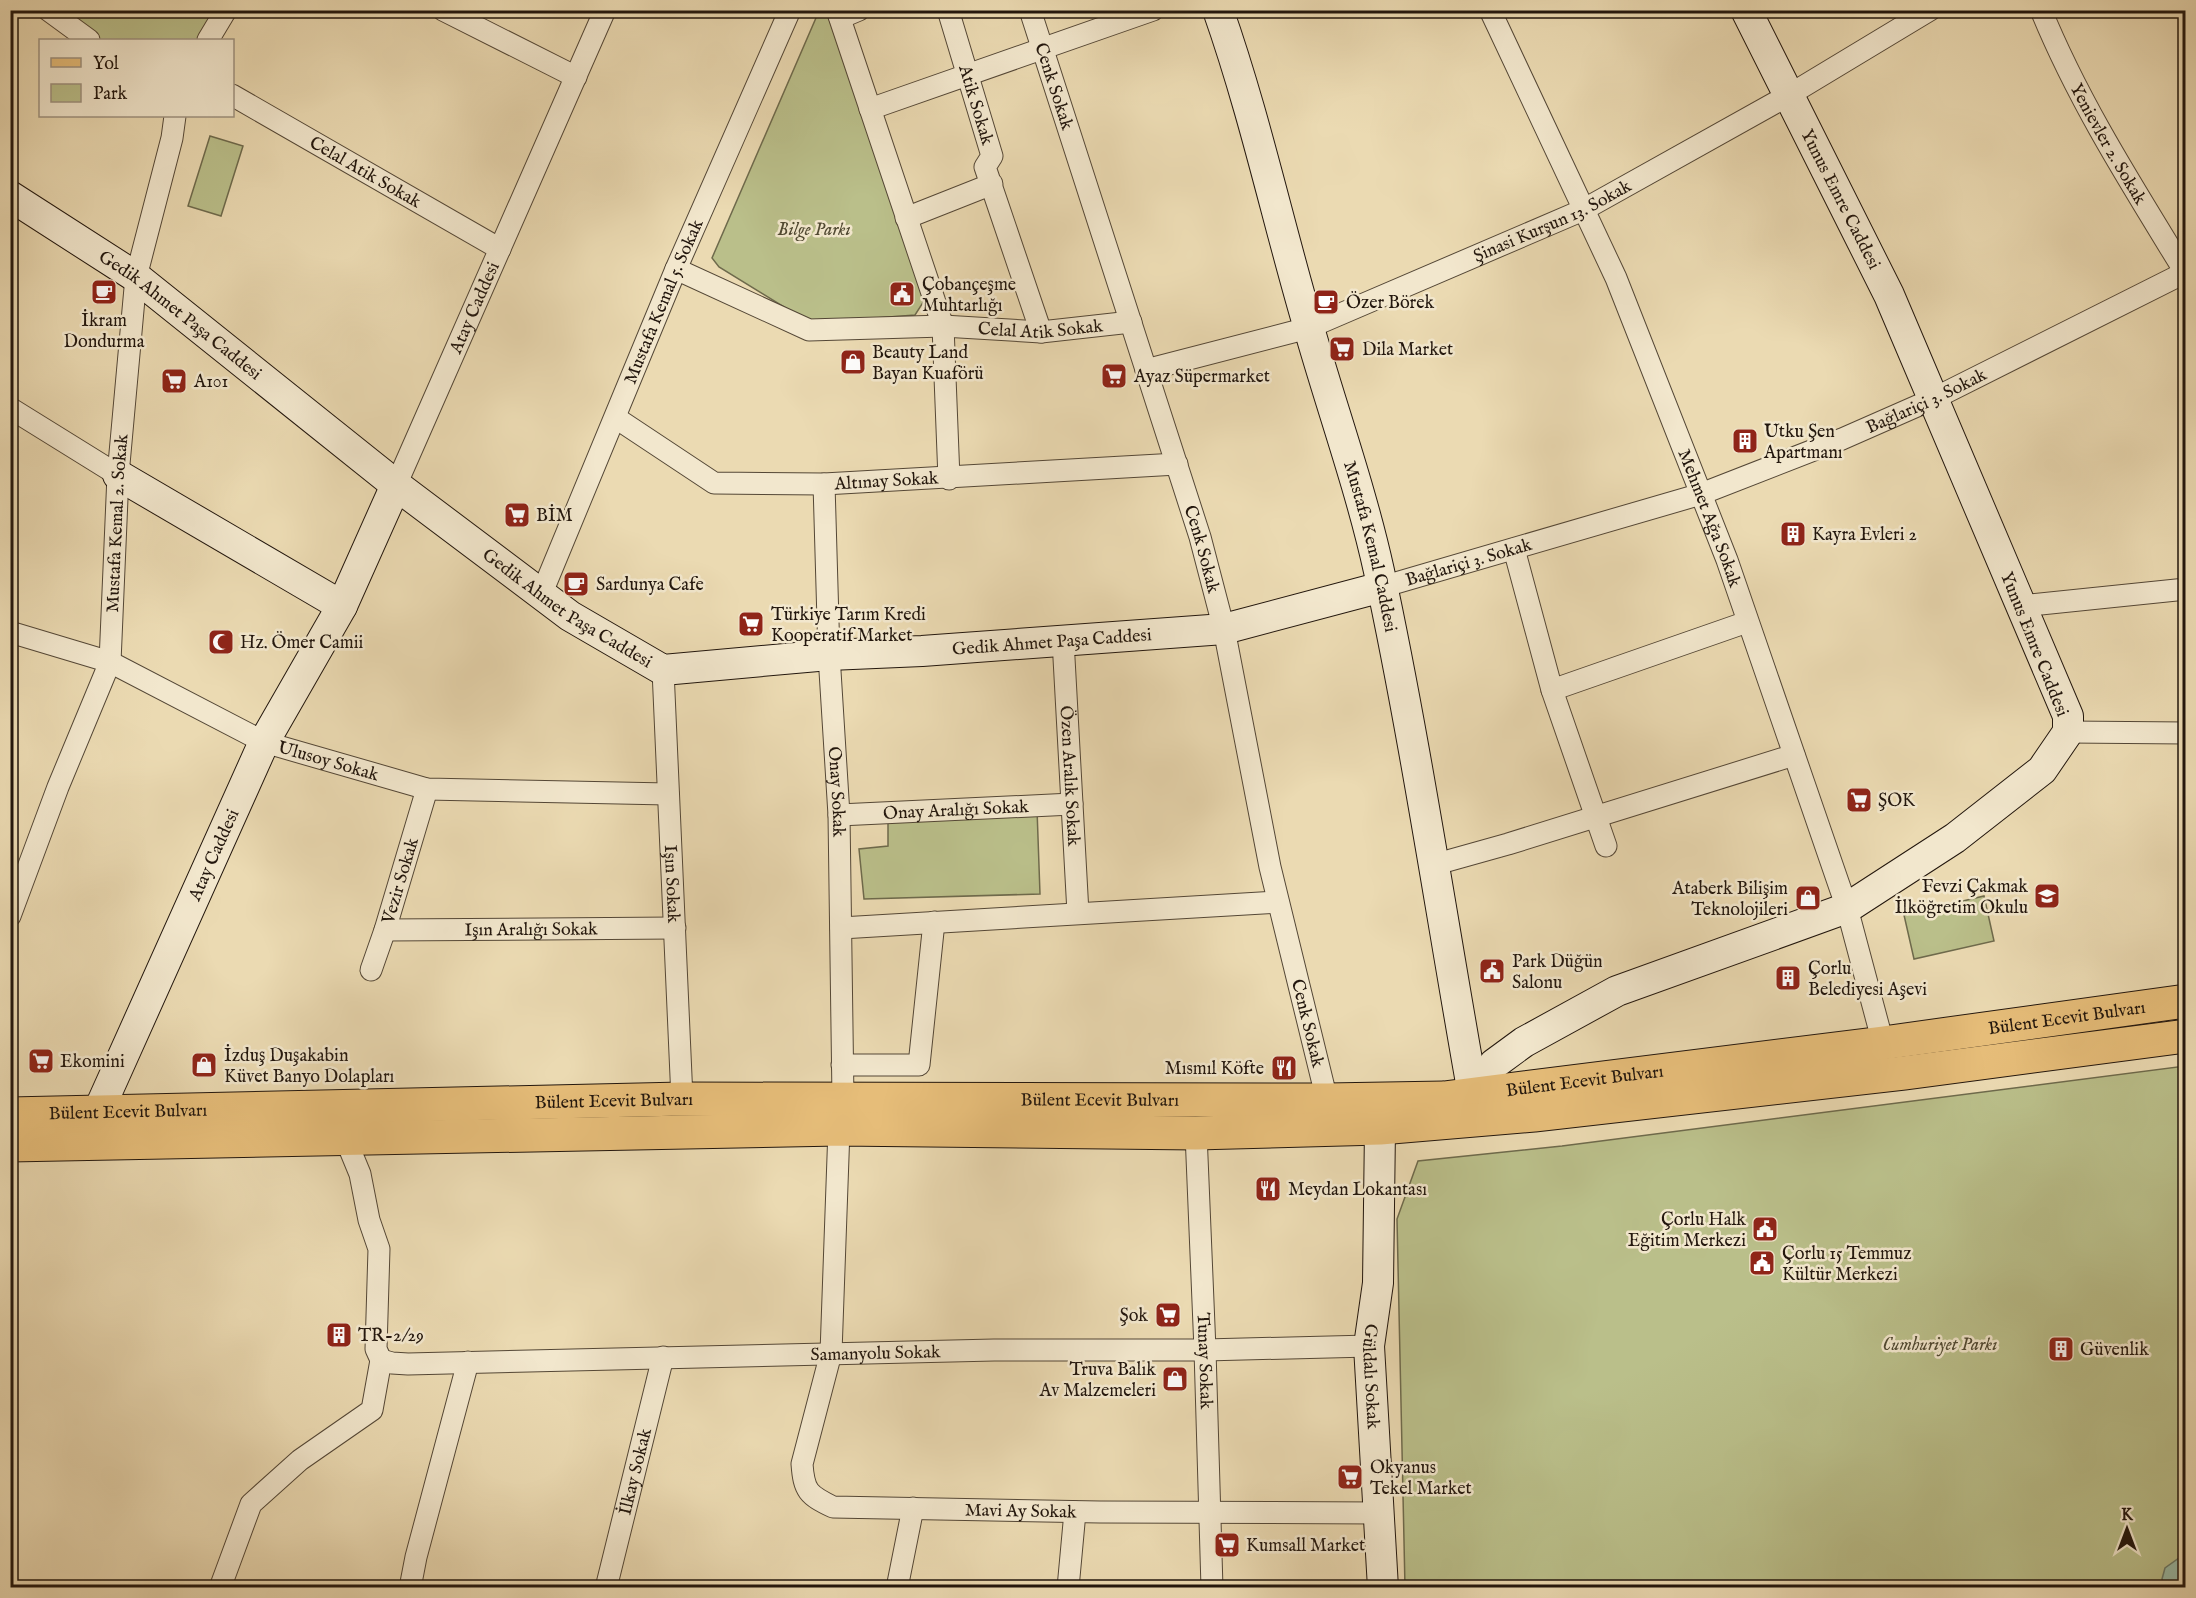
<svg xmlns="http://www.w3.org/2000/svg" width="2196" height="1598" font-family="'IM FELL English',serif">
<rect width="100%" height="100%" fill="#ebdab2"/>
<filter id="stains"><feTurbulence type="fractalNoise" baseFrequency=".00333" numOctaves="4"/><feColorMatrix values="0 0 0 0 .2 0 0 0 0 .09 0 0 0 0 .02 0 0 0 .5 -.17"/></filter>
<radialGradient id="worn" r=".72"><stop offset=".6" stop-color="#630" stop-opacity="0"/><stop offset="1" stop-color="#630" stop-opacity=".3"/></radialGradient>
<path fill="#babf8a" stroke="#6e6a4c" stroke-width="1.5" d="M46 11H218L204 40H85Z
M819 11H828L924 301 915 315 810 323 719 267 712 258Z
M210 136 243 146 221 216 188 206Z
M1037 809 1040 894 864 899 859 849 888 846V816Z
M1984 896 1994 941 1914 959 1904 915Z
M2185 1066V1587H1405L1397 1219 1418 1161 1562 1146Z"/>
<path fill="#99bba7" stroke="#697969" stroke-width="1.5" d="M2179 1558H2185V1587H2165L2162 1579 2165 1568Z"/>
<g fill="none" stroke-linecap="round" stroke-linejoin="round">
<g stroke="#544736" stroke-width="23">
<g id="street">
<path d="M48 10 89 40"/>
<path d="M443 10 576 77"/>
<path d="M837 10 943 326 949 479"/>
<path id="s1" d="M948 10 992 156 985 167 1041 332"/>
<path id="s2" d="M1030 10 1200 537 1224 629 1270 867 1327 1100"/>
<path id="s3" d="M1490 10 1616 278 1727 560 1847 908 1883 1043"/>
<path id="s4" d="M2041 10C2079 103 2133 187 2185 272"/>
<path d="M840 18 859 10"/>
<path d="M208 40 226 10"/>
<path id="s5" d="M232 95 500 249"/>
<path d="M870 109 1153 10"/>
<path d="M906 218 992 184"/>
<path id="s6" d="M676 269 809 330 943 326 1041 332 1131 322"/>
<path id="s7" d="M1146 370 1308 328 1583 210 1789 95 1930 10"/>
<path d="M10 408 118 475"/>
<path id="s8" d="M616 418 714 483 824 484 1177 464"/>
<path id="s9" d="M824 484 829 655 839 815 843 1099"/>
<path id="s10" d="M396 485 605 10"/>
<path d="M1514 549 1552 690 1606 846"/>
<path id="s11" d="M1382 587 1701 494 1842 439 1933 399 2186 272"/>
<path id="s12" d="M541 595 676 269 790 10"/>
<path d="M2021 606 2186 589"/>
<path id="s13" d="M10 632 110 662 264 742 427 789 668 794"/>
<path id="s14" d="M1063 640 1078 913"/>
<path id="s15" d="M663 670 682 1099"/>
<path d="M1552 690 1747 622"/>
<path d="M2068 732 2186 733"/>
<path id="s16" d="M839 815 1072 804"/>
<path d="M1433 865 1508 844 1794 755"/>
<path id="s17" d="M10 916 58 787 110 662 118 475 136 277 172 138 175 116"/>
<path d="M841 928 1278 902"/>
<path id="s18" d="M385 930 675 928"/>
<path id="s19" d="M371 970 385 930 427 789"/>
<path d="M842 1065H919L934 922"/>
<path id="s20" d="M839 1129 831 1353 802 1464C804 1491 808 1495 833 1507L1100 1512 1379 1513"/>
<path id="s21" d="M1196 1133 1205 1350 1212 1588"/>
<path d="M346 1140 360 1174 369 1220 379 1249 376 1349 381 1360"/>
<path id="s22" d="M381 1360 392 1363 408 1364 994 1350H1205L1369 1346"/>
<path d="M220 1588 251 1504 300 1460 372 1410 381 1360"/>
<path d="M410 1588 416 1557 468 1362"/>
<path id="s23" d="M606 1588 663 1357"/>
<path d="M897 1588 913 1508"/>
<path d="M1068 1588 1075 1512"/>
</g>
</g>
<g stroke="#22160d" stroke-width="32">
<g id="secondary">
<path id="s24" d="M1218 10C1255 115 1278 223 1309 328 1332 409 1361 489 1379 571 1416 744 1442 920 1473 1094"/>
<path id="s25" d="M10 196 136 277 396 485 570 616 663 670 829 655 922 651 1224 629 1382 587"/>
<path d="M118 475 342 606"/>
<path d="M1473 1094 1494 1064 1524 1042 1617 991 1847 908 1955 838 2042 770 2068 732V716L1889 295 1746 10"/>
<path id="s26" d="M98 1112 264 742 342 606 396 485"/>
<path id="s27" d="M1380 1128 1378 1283 1369 1346 1383 1588"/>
</g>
</g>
<g stroke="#22160d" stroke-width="35">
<g id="primary">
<path id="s28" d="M10 1114 682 1099 1327 1100 1444 1098 1883 1043 2186 1001"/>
<path d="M10 1145 839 1129 1196 1133 1380 1128 1534 1115 1904 1073 2186 1036"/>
</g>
</g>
<use href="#street" stroke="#f2e7cd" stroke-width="21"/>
<use href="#secondary" stroke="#f2e7cd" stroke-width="30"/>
<use href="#primary" stroke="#e6bd79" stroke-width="33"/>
</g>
<defs>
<g id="cafe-square" transform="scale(1.35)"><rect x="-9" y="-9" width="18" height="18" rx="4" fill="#8f2418" stroke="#f2e7cd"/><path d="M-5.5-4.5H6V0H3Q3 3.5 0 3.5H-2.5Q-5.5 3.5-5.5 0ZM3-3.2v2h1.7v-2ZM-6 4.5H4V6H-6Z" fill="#fff"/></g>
<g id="civic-square" transform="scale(1.35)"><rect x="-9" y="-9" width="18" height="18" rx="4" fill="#8f2418" stroke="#f2e7cd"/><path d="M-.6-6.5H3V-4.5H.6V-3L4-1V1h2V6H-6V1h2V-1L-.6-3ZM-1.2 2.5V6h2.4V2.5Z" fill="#fff"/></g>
<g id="supermarket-square" transform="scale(1.35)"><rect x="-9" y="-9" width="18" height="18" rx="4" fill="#8f2418" stroke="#f2e7cd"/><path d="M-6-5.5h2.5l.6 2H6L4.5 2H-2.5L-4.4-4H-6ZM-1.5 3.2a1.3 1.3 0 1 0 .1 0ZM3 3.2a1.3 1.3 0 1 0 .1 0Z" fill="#fff"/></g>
<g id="shop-square" transform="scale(1.35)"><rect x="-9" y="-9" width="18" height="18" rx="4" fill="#8f2418" stroke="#f2e7cd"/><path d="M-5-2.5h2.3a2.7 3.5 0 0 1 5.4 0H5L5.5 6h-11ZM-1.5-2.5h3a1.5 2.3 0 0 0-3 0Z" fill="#fff"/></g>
<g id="building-square" transform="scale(1.35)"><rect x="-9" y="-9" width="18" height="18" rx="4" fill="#8f2418" stroke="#f2e7cd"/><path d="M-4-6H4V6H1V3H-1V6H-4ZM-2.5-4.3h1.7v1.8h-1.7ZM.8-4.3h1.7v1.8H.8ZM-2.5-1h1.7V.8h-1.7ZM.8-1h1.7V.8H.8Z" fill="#fff"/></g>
<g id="mosque-square" transform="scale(1.35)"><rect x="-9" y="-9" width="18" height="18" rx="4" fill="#8f2418" stroke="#f2e7cd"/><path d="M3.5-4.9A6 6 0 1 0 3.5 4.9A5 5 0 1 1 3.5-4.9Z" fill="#fff"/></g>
<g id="school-square" transform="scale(1.35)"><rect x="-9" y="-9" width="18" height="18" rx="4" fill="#8f2418" stroke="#f2e7cd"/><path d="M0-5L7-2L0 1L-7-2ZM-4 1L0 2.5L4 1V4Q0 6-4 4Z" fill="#fff"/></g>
<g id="restaurant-square" transform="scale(1.35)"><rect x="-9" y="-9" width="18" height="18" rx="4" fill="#8f2418" stroke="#f2e7cd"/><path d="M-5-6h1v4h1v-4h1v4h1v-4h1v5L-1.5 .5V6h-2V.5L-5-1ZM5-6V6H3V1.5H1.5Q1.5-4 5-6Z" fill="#fff"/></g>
</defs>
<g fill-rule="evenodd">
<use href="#cafe-square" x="104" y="292"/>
<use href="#civic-square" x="902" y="294"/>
<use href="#cafe-square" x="1326" y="302"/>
<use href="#supermarket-square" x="1342" y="349"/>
<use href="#shop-square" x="853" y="362"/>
<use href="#supermarket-square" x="1114" y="376"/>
<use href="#supermarket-square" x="174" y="381"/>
<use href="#building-square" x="1745" y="441"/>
<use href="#supermarket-square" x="517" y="515"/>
<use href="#building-square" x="1793" y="534"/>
<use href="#cafe-square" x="576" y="584"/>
<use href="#supermarket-square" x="751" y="624"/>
<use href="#mosque-square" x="221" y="642"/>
<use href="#supermarket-square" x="1859" y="800"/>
<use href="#school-square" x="2047" y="896"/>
<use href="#shop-square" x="1808" y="898"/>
<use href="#civic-square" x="1492" y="971"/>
<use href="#building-square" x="1788" y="978"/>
<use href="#supermarket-square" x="41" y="1061"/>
<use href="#shop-square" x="204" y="1065"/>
<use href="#restaurant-square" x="1284" y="1068"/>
<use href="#restaurant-square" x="1268" y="1189"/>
<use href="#civic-square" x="1765" y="1229"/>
<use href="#civic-square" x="1762" y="1263"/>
<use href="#supermarket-square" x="1168" y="1315"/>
<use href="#building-square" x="339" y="1335"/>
<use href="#building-square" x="2061" y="1349"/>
<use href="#shop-square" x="1175" y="1379"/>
<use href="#supermarket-square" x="1350" y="1477"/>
<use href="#supermarket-square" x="1227" y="1545"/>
</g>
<g text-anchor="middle" stroke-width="5" stroke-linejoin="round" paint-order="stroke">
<g font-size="18" fill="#22160d" stroke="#f2e7cd">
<text dy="6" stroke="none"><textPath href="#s2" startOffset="80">Cenk Sokak</textPath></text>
<text dy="6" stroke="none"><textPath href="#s1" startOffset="99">Atik Sokak</textPath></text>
<text dy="6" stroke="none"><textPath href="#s4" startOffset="150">Yenievler 2. Sokak</textPath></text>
<text dy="6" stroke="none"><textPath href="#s5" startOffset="154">Celal Atik Sokak</textPath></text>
<text transform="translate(1841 199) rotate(63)" y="6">Yunus Emre Caddesi</text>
<text dy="6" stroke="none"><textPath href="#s7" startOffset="434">Şinasi Kurşun 13. Sokak</textPath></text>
<text dy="6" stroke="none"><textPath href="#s12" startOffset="318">Mustafa Kemal 5. Sokak</textPath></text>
<text dy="6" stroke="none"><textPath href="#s10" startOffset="194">Atay Caddesi</textPath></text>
<text dy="6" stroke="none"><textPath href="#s25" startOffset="208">Gedik Ahmet Paşa Caddesi</textPath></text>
<text dy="6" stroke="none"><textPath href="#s6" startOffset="378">Celal Atik Sokak</textPath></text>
<text dy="6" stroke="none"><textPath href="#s11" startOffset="576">Bağlariçi 3. Sokak</textPath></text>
<text dy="6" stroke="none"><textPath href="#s8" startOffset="290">Altınay Sokak</textPath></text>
<text dy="6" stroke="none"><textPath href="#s3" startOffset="554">Mehmet Ağa Sokak</textPath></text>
<text dy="6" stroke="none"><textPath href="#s17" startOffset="412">Mustafa Kemal 2. Sokak</textPath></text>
<text dy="6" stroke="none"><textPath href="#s24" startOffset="558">Mustafa Kemal Caddesi</textPath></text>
<text dy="6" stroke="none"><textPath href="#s2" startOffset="566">Cenk Sokak</textPath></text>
<text dy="6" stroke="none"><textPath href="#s11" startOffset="90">Bağlariçi 3. Sokak</textPath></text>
<text dy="6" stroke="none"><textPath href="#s25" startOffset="694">Gedik Ahmet Paşa Caddesi</textPath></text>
<text dy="6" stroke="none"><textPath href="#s25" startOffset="1198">Gedik Ahmet Paşa Caddesi</textPath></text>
<text transform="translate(2035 644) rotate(68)" y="6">Yunus Emre Caddesi</text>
<text dy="6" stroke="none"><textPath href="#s13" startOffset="345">Ulusoy Sokak</textPath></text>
<text dy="6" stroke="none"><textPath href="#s14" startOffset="136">Özen Aralık Sokak</textPath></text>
<text dy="6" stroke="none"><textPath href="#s9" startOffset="308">Onay Sokak</textPath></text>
<text dy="6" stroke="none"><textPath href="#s16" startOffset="117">Onay Aralığı Sokak</textPath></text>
<text dy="6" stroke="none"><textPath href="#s26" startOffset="282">Atay Caddesi</textPath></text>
<text dy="6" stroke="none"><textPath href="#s19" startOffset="94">Vezir Sokak</textPath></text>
<text dy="6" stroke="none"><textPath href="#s15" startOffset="214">Işın Sokak</textPath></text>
<text dy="6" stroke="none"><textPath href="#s18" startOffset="146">Işın Aralığı Sokak</textPath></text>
<text dy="6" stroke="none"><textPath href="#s28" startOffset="2062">Bülent Ecevit Bulvarı</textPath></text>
<text dy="6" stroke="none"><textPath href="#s2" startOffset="1052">Cenk Sokak</textPath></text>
<text dy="6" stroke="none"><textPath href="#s28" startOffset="1576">Bülent Ecevit Bulvarı</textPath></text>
<text dy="6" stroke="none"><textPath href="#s28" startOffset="1090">Bülent Ecevit Bulvarı</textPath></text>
<text dy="6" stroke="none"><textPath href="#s28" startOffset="604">Bülent Ecevit Bulvarı</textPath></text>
<text dy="6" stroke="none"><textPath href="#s28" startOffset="118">Bülent Ecevit Bulvarı</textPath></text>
<text dy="6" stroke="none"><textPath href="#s22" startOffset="495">Samanyolu Sokak</textPath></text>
<text dy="6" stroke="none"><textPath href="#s21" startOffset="228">Tunay Sokak</textPath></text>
<text dy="6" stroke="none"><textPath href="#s27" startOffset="249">Güldalı Sokak</textPath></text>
<text dy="6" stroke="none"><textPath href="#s23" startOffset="120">İlkay Sokak</textPath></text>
<text dy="6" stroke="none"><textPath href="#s20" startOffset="584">Mavi Ay Sokak</textPath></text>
</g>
<g font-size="18" font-style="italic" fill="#504932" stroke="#f2e7cd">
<text x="814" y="235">Bilge Parkı</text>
<text x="1940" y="1350">Cumhuriyet Parkı</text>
</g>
<g font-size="18" fill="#22160d" stroke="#f2e7cd" text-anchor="start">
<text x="922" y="290">Çobançeşme<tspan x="922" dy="21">Muhtarlığı</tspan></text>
<text x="1346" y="308">Özer Börek</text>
<text x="104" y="326" text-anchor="middle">İkram<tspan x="104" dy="21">Dondurma</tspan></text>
<text x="1362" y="355">Dila Market</text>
<text x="872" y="358">Beauty Land<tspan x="872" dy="21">Bayan Kuaförü</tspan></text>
<text x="1134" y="382">Ayaz Süpermarket</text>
<text x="194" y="387">A101</text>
<text x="1764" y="437">Utku Şen<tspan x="1764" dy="21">Apartmanı</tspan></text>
<text x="536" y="521">BİM</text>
<text x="1812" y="540">Kayra Evleri 2</text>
<text x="596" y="590">Sardunya Cafe</text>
<text x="771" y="620">Türkiye Tarım Kredi<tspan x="771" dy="21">Kooperatif Market</tspan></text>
<text x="240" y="648">Hz. Ömer Camii</text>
<text x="1878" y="806">ŞOK</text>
<text x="2028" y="892" text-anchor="end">Fevzi Çakmak<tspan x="2028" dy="21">İlköğretim Okulu</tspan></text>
<text x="1788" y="894" text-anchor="end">Ataberk Bilişim<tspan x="1788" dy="21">Teknolojileri</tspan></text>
<text x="1512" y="967">Park Düğün<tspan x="1512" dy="21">Salonu</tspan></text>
<text x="1808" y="974">Çorlu<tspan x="1808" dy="21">Belediyesi Aşevi</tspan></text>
<text x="224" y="1061">İzduş Duşakabin<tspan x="224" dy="21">Küvet Banyo Dolapları</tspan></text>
<text x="60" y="1067">Ekomini</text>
<text x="1264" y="1074" text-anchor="end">Mısmıl Köfte</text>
<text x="1288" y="1195">Meydan Lokantası</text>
<text x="1746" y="1225" text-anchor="end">Çorlu Halk<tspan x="1746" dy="21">Eğitim Merkezi</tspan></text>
<text x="1782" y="1259">Çorlu 15 Temmuz<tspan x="1782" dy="21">Kültür Merkezi</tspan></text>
<text x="1148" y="1321" text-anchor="end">Şok</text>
<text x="358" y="1341">TR-2/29</text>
<text x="2080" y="1355">Güvenlik</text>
<text x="1156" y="1375" text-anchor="end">Truva Balık<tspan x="1156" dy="21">Av Malzemeleri</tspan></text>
<text x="1370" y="1473">Okyanus<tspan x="1370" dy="21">Tekel Market</tspan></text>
<text x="1246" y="1551">Kumsall Market</text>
</g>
</g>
<rect width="2196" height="1598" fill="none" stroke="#ebdab2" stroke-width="36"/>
<rect x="12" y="12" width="2172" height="1574" fill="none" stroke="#22160d" stroke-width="3"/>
<rect x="18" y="18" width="2160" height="1562" fill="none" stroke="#22160d" stroke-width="1.5"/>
<rect x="39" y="39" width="195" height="78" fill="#f2e7cd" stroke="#9f9380" stroke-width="1.5"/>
<rect x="51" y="58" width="30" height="9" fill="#e6bd79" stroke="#9f9380" stroke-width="1.5"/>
<text x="93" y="69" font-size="18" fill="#22160d">Yol</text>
<rect x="51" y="84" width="30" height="18" fill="#babf8a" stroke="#9f9380" stroke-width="1.5"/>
<text x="93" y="99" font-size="18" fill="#22160d">Park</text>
<g transform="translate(2127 1529)" stroke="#f2e7cd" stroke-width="4.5" paint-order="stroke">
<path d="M0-4.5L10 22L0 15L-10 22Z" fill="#22160d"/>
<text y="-9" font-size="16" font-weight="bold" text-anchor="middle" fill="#22160d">K</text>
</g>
<rect width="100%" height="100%" filter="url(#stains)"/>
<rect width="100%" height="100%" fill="url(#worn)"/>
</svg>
